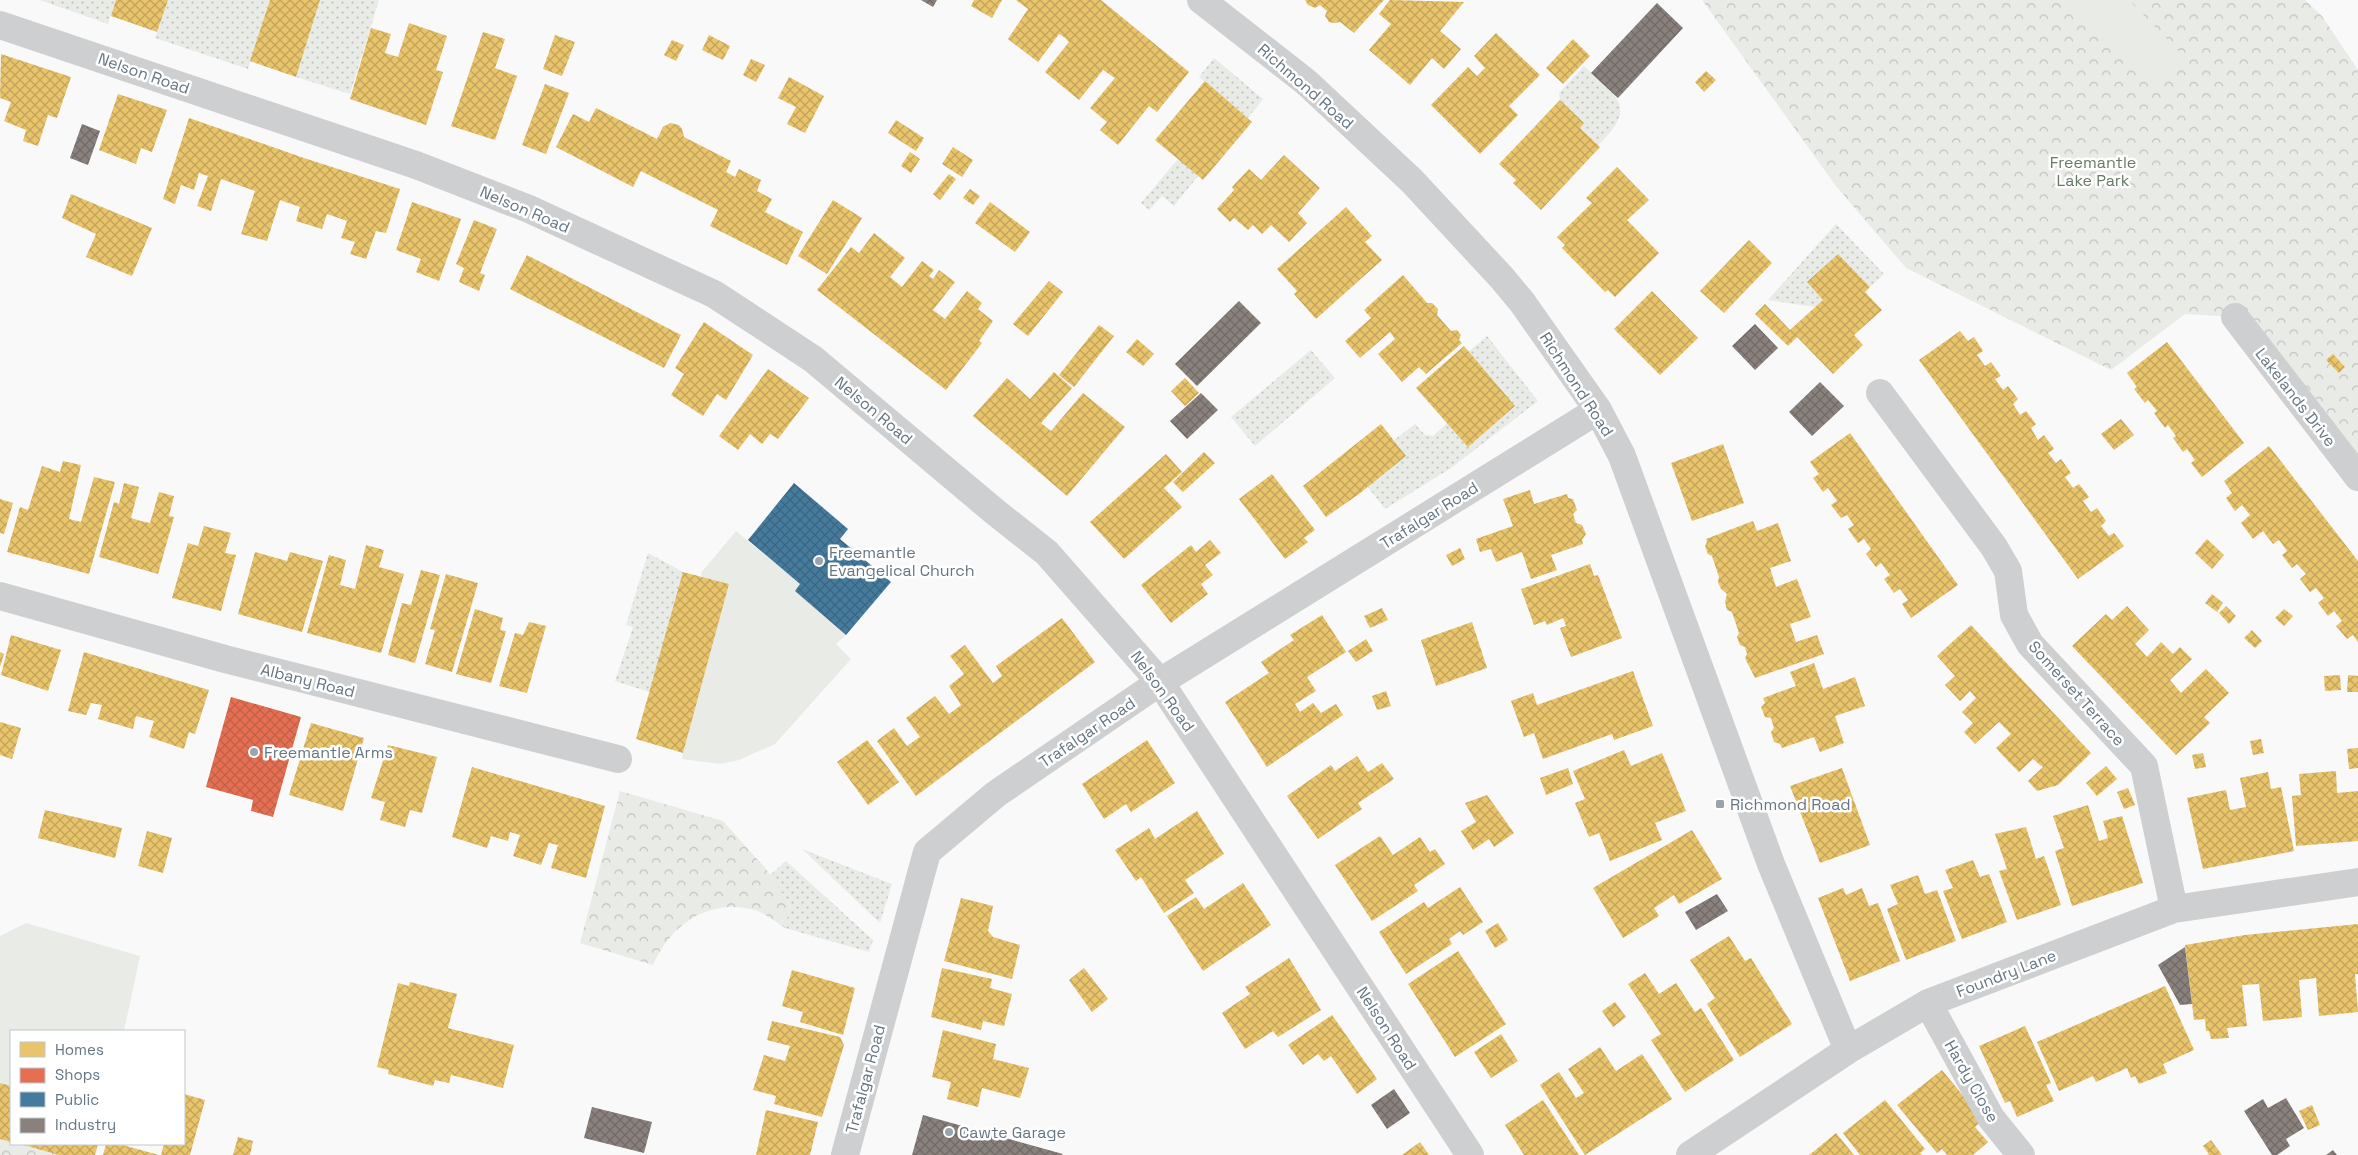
<svg xmlns="http://www.w3.org/2000/svg" width="2358" height="1155" font-family="'Space Grotesk',sans-serif">
<defs>
<pattern id="grass-dots" width="8" height="8" patternUnits="userSpaceOnUse" patternTransform="scale(1.25)"><rect width="8" height="8" fill="#e8ebe6"/><path d="M2 2h.1M6 6h.1" fill="none" stroke="#c0c3c0" stroke-width="1.8" stroke-linecap="round"/></pattern>
<pattern id="park-crowns" width="20" height="18" patternUnits="userSpaceOnUse" patternTransform="scale(1.25)"><rect width="20" height="18" fill="#e8ebe6"/><path d="M2 6a3 3 0 1 1 6 0M12 15a3 3 0 1 1 6 0" fill="none" stroke="#c0c3c0"/></pattern>
<pattern id="homes-cross-hatch" width="8" height="8" patternUnits="userSpaceOnUse" patternTransform="scale(1.25)"><rect width="8" height="8" fill="#e9c46a"/><path d="M0 0l8 8M0 8l8-8" fill="none" stroke="#c0a45d"/></pattern>
<pattern id="shops-cross-hatch" width="8" height="8" patternUnits="userSpaceOnUse" patternTransform="scale(1.25)"><rect width="8" height="8" fill="#e76f51"/><path d="M0 0l8 8M0 8l8-8" fill="none" stroke="#bf6049"/></pattern>
<pattern id="public-cross-hatch" width="8" height="8" patternUnits="userSpaceOnUse" patternTransform="scale(1.25)"><rect width="8" height="8" fill="#457b9d"/><path d="M0 0l8 8M0 8l8-8" fill="none" stroke="#3b6580"/></pattern>
<pattern id="industry-cross-hatch" width="8" height="8" patternUnits="userSpaceOnUse" patternTransform="scale(1.25)"><rect width="8" height="8" fill="#8a817c"/><path d="M0 0l8 8M0 8l8-8" fill="none" stroke="#6f6a67"/></pattern>
</defs>
<rect width="100%" height="100%" fill="#f9f9f9"/>
<path fill="url(#grass-dots)" d="M40 0H116L108 24Z
M168 0H270L248 69 155 38Z
M320 0H379L350 94 296 77Z
M1214 58 1263 99 1248 118 1199 77Z
M1584 66C1617 97 1639 106 1598 145L1580 128 1584 123 1560 100 1559 93Z
M1178 159 1198 176 1174 206 1162 196 1149 210 1141 203Z
M1836 224 1884 274 1870 287 1838 254 1808 282 1823 300 1815 307 1768 300Z
M1487 336 1538 401 1451 468 1385 509 1367 486 1406 456 1394 440 1415 424 1425 435 1433 436 1447 423 1468 447 1515 406 1468 352Z
M1311 350 1335 378 1255 446 1231 417Z
M648 553 683 572 670 627 649 692 615 681 633 627 626 625Z
M802 849 892 884 880 923Z
M786 861 873 940 869 952 785 928 790 905 770 875Z"/>
<path fill="url(#park-crowns)" d="M1702 0H2305L2322 16 2358 70V454L2235 317 2185 314 2111 370 1906 268 1836 186Z
M620 791 723 821 766 869 790 905 785 928C776 922 765 913 755 910 709 898 671 924 653 965L580 943Z
M0 1138 11 1142V1144H19L60 1155H0Z"/>
<path fill="#e8ebe6" d="M2067 0H2129L2185 58 2153 89Z
M736 531 800 584 795 591 846 635 836 644 851 659 775 744 739 760 720 764 682 759 683 753 729 584 702 577 701 573Z
M26 923 140 956 124 1031H11V1086L0 1083V936Z"/>
<path fill="url(#homes-cross-hatch)" d="M116 0H168L157 32 111 16Z
M270 0H320L296 77 250 61Z
M974 0H1002L992 18 971 6Z
M1016 0H1101L1189 72 1157 112 1149 106 1118 145 1100 130 1107 122 1090 108 1115 78 1103 70 1079 100 1045 72 1069 42 1064 37 1059 34 1038 62 1008 39 1028 9Z
M1305 0H1384L1354 33 1340 22 1334 23 1329 22 1325 16 1327 11 1320 5 1315 8 1308 5Z
M1390 0 1464 2 1440 31 1461 49 1444 69 1432 58 1410 85 1369 50 1391 24 1379 14Z
M409 23 447 36 436 70 443 72 426 125 350 99 371 28 391 34 385 53 398 57Z
M483 32 505 39 495 68 517 76 495 140 451 126Z
M1496 33 1540 75 1509 106 1518 115 1480 154 1431 105 1468 67 1477 76 1485 68 1474 56Z
M555 35 575 42 562 76 543 69Z
M709 35 730 46 723 60 702 50Z
M1573 39 1590 56 1563 84 1546 68Z
M672 40 684 45 676 61 664 55Z
M1 54 71 77 57 118 48 115 38 146 23 141 26 130 4 121 11 102 0 98Z
M751 59 765 65 756 82 743 75Z
M1706 71 1716 80 1704 92 1695 82Z
M789 77 824 96 805 133 787 124 796 107 778 98Z
M1205 81 1252 122 1203 180 1155 140Z
M545 84 569 93 546 154 522 145Z
M118 94 167 110 152 152 141 148 136 164 99 150Z
M1560 100 1584 123 1580 128 1600 147 1541 210 1513 183 1516 180 1499 164Z
M596 108 657 139 663 127 670 123 679 125 682 129 684 137 731 161 726 172 735 177 739 169 761 180 757 191 772 199 765 212 803 232 787 265 710 226 718 210 641 171 633 187 556 147 573 114 589 122Z
M189 118 304 158 400 189 386 233 376 231 366 259 350 254 355 242 341 238 347 221 327 214 322 229 296 221 300 207 280 200 267 241 241 234 255 191 221 179 211 211 197 206 208 176 199 173 194 190 181 185 175 204 163 199Z
M896 120 924 138 916 151 888 133Z
M953 147 973 160 962 177 942 164Z
M910 152 920 159 911 173 901 166Z
M1284 155 1320 188 1298 213 1307 223 1289 242 1271 225 1262 234 1253 225 1248 230 1234 218 1230 222 1217 209 1234 190 1232 187 1249 169 1261 180Z
M1617 167 1649 200 1627 220 1659 253 1615 297 1608 290 1605 292 1562 248 1565 245 1557 237 1592 203 1586 198Z
M949 174 956 179 940 200 933 194Z
M970 189 980 196 973 205 963 198Z
M71 194 152 228 132 276 86 257 96 234 62 218Z
M833 200 862 218 827 274 798 256Z
M412 202 461 219 439 281 416 272 421 259 396 250Z
M990 202 1030 232 1015 252 975 223Z
M1346 207 1372 236 1365 242 1382 260 1316 319 1294 294 1297 291 1277 269Z
M474 220 497 229 480 273 485 275 479 291 459 282 464 268 456 264Z
M874 233 905 258 890 277 902 287 922 261 934 270 929 276 933 279 939 270 955 282 933 310 945 319 967 291 982 303 978 309 993 321 979 341 982 343 946 390 817 290 851 247 859 253Z
M1749 240 1772 263 1724 313 1700 291Z
M1838 254 1870 287 1865 292 1882 310 1854 335 1863 345 1833 374 1797 337 1788 346 1755 314 1765 304 1790 330 1823 300 1807 282Z
M527 255 681 335 664 368 510 289Z
M1403 275 1427 303H1432L1438 309 1437 315 1451 331 1457 330 1461 335 1459 340 1462 343 1426 374 1419 367 1402 382 1378 354 1395 339 1390 332 1360 358 1345 341 1371 318 1364 310Z
M1049 281 1063 292 1028 336 1013 324Z
M1652 291 1698 338 1660 375 1614 329Z
M704 322 753 355 726 400 717 394 703 416 671 395 684 374 675 368Z
M1099 325 1114 336 1074 387 1059 375Z
M1960 331 1968 341 1974 337 1983 351 1977 355 1985 366 1991 362 2001 376 1995 379 2003 390 2008 386 2018 399 2013 404 2020 415 2026 411 2036 424 2031 428 2038 440 2044 435 2054 449 2048 453 2056 463 2061 459 2071 473 2065 477 2073 488 2079 484 2089 497 2083 501 2091 512 2097 508 2106 521 2101 526 2109 536 2114 533 2124 546 2078 579 1919 360Z
M1137 339 1154 354 1143 366 1126 352Z
M2167 342 2244 443 2202 477 2191 463 2195 460 2187 449 2183 452 2173 438 2176 436 2168 425 2165 428 2154 413 2157 411 2148 400 2145 403 2134 389 2137 387 2127 373Z
M1464 346 1515 406 1468 447 1416 388Z
M2333 354 2345 367 2339 373 2326 360Z
M768 369 809 398 778 439 770 434 762 444 750 434 738 450 719 436Z
M1054 372 1072 388 1041 423 1051 431 1083 393 1125 427 1067 496 973 416 1007 378 1030 399Z
M1185 378 1199 393 1185 406 1171 391Z
M2121 419 2134 435 2114 450 2101 434Z
M1381 424 1406 456 1359 494 1326 517 1303 486Z
M1850 433 1958 585 1911 618 1902 604 1908 600 1900 589 1894 593 1884 579 1890 575 1881 563 1876 567 1866 554 1871 549 1864 539 1858 543 1848 529 1854 525 1847 515 1841 518 1831 505 1837 501 1828 488 1823 492 1813 478 1819 474 1810 462Z
M1723 444 1744 503 1692 521 1671 463Z
M2269 446 2358 561V642L2353 635 2347 639 2336 626 2342 621 2334 611 2328 616 2318 603 2324 598 2316 588 2310 592 2300 579 2306 574 2297 564 2292 568 2282 555 2287 551 2279 540 2273 544 2263 531 2253 539 2241 523 2250 515 2242 505 2235 511 2226 498 2232 493 2224 481Z
M1204 452 1215 463 1183 492 1173 482Z
M1166 454 1182 472 1164 488 1182 507 1124 559 1090 522Z
M63 461 81 465 69 519 81 522 94 477 115 482 89 574 7 552 20 507 28 510 42 466 60 472Z
M1272 474 1315 530 1304 538 1308 542 1285 559 1239 499Z
M124 483 139 487 131 518 141 521 150 523 159 492 174 496 169 516 174 517 158 574 99 557 114 502 119 504Z
M1530 490 1534 504 1567 494 1568 498 1573 499 1577 510 1573 514 1576 523 1582 525 1586 534 1582 540 1583 544 1551 555 1557 570 1531 579 1522 552 1496 562 1491 549 1480 552 1476 539 1513 526 1503 499Z
M0 499 13 503 4 534 0 533Z
M1753 521 1757 531 1778 523 1791 561 1770 568 1776 587 1797 579 1811 617 1790 624 1796 642 1817 635 1824 654 1755 678 1745 658 1747 654 1745 647 1740 645 1737 637 1739 633 1732 612 1727 610 1725 602 1727 594 1721 589 1718 582 1719 577 1712 556 1708 554 1705 546 1707 542 1706 539Z
M204 526 231 533 225 553 236 555 221 611 172 598 188 543 198 546Z
M2207 539 2224 555 2212 569 2195 553Z
M1210 540 1221 553 1205 565 1213 575 1201 584 1208 594 1171 623 1141 585 1191 545 1196 552Z
M366 545 384 550 379 567 404 574 381 653 307 633 329 555 346 560 340 585 355 589Z
M1460 548 1465 559 1452 566 1446 555Z
M255 552 287 561 290 552 323 561 302 632 238 614Z
M1590 564 1594 576 1598 575 1622 638 1571 657 1560 628 1566 626 1563 618 1547 625 1545 621 1534 625 1521 589Z
M421 570 440 575 415 663 388 655 402 603 411 605Z
M683 572 729 584 683 753 636 739Z
M446 574 478 583 452 672 425 664 435 630 430 629Z
M2212 594 2223 603 2217 612 2205 603Z
M2127 606 2149 630 2135 644 2147 657 2161 642 2173 654 2180 647 2192 659 2170 680 2181 693 2206 669 2229 693 2204 717 2210 723 2176 755 2072 646 2106 614 2112 620Z
M2226 606 2236 616 2229 624 2219 613Z
M1382 608 1388 620 1370 628 1364 616Z
M475 609 503 618 500 630 506 631 491 683 456 674Z
M2284 609 2293 616 2284 626 2275 618Z
M1322 615 1346 652 1307 677 1316 691 1295 704 1300 712 1313 703 1321 713 1336 704 1343 715 1267 767 1225 702 1269 673 1261 662 1294 640 1290 635Z
M1062 618 1095 662 916 796 877 741 894 728 907 746 920 737 906 718 935 696 949 714 961 705 949 686 964 674 950 656 965 645 993 683 1002 676 996 666Z
M529 622 546 626 527 693 499 686 515 633 523 635Z
M1472 622 1487 668 1436 686 1421 640Z
M1971 625 2091 753 2058 785 2037 791 2028 781 2043 767 2040 765 2033 759 2019 772 2007 760 1996 748 2011 734 1999 722 1975 744 1964 732 1973 723 1962 712 1976 698 1970 691 1960 701 1945 685 1955 676 1937 656Z
M2252 630 2262 641 2255 648 2244 638Z
M11 635 61 650 48 691 1 675Z
M1366 639 1373 651 1356 662 1348 651Z
M0 652 4 654 0 667Z
M84 652 209 690 195 734 189 732 184 749 149 737 154 721 136 716 133 729 98 719 102 705 91 703 86 715 68 711Z
M1814 663 1823 689 1855 677 1865 706 1835 716 1844 743 1820 752 1814 737 1782 748 1780 744 1774 742 1771 732 1774 728 1771 718 1765 717 1761 707 1765 703 1763 698 1796 686 1790 672Z
M1633 671 1653 726 1614 740 1612 734 1543 759 1534 733 1524 737 1511 701 1533 693 1537 705Z
M2340 675 2341 690 2325 691 2324 676Z
M2348 675 2358 676V692H2347Z
M1386 691 1391 706 1377 710 1372 696Z
M0 722 21 728 12 759 0 755Z
M311 723 364 738 343 811 289 795Z
M2261 739 2264 753 2253 755 2250 741Z
M867 740 899 782 868 805 837 762Z
M1147 740 1175 783 1131 812 1126 804 1104 819 1082 784Z
M388 745 437 757 422 813 410 810 405 827 380 820 385 802 371 798Z
M2358 748V768L2349 769 2347 749Z
M1624 750 1631 766 1662 753 1686 811 1655 823 1662 840 1610 861 1599 833 1589 837 1575 803 1585 799 1573 771Z
M2203 753 2206 767 2195 769 2192 755Z
M1357 756 1368 772 1382 763 1394 779 1358 803 1362 809 1318 839 1287 796 1331 765 1335 771Z
M2106 766 2117 779 2097 796 2086 783Z
M472 767 605 806 586 878 551 868 558 845 549 843 541 865 513 856 520 835 510 832 508 841 491 836 487 848 452 837Z
M1568 768 1573 784 1546 795 1540 778Z
M1842 768 1870 845 1820 863 1790 786Z
M2336 771 2337 793 2358 791V841L2296 846 2292 796 2301 795 2299 774Z
M2268 772 2271 789 2281 787 2294 851 2203 869 2187 798 2226 790 2230 810 2246 807 2240 778Z
M2128 788 2135 805 2124 809 2117 792Z
M1487 795 1514 833 1494 847 1489 839 1473 850 1461 831 1476 822 1465 803Z
M2088 805 2099 841 2108 838 2103 821 2122 816 2143 883 2072 906 2055 851 2064 848 2053 816Z
M45 810 122 828 115 858 38 838Z
M1197 811 1224 854 1185 880 1194 893 1164 913 1141 877 1136 881 1115 850 1149 828 1155 839Z
M2026 827 2036 859 2044 856 2061 905 2017 920 1999 871 2007 869 1995 834Z
M1692 830 1722 879 1679 904 1674 895 1654 908 1659 916 1623 938 1593 888Z
M147 831 172 838 163 873 138 866Z
M1380 836 1393 855 1420 837 1430 852 1435 849 1445 864 1414 885 1418 891 1372 921 1335 865Z
M1973 860 1980 877 1989 874 2007 922 1962 939 1943 891 1953 888 1945 870Z
M1918 875 1925 894 1937 890 1956 941 1906 960 1887 909 1898 904 1890 885Z
M1243 883 1271 925 1203 971 1167 916 1196 897 1204 909Z
M1460 887 1483 922 1463 935 1460 931 1449 939 1452 944 1406 974 1379 932 1424 902 1428 908Z
M1843 888 1846 895 1862 888 1869 906 1878 903 1900 961 1850 981 1818 898Z
M961 898 993 906 988 931 993 937 1020 945 1012 979 944 961Z
M1498 923 1508 940 1495 948 1485 931Z
M2358 924V974H2355L2358 1012 2319 1016 2316 978 2299 980 2302 1017 2263 1021 2259 984 2242 985 2247 1026 2227 1028 2229 1038 2211 1039 2209 1031H2206L2205 1019 2194 1020 2185 945 2245 935Z
M1729 936 1745 961 1751 958 1792 1024 1740 1057 1707 1004 1715 998 1690 960Z
M1458 951 1506 1024 1455 1057 1408 984Z
M1289 958 1321 1010 1278 1037 1273 1031 1245 1049 1222 1013 1250 994 1245 987Z
M942 968 992 979 990 988 1012 994 1004 1026 983 1021 981 1030 931 1017Z
M1084 968 1108 999 1092 1012 1069 980Z
M792 970 855 988 843 1035 800 1022 803 1012 782 1006Z
M1645 973 1659 994 1676 983 1695 1012 1701 1008 1734 1060 1685 1092 1651 1040 1661 1034 1628 984Z
M410 982 457 994 448 1028 514 1045 503 1088 451 1075 449 1083 435 1080 433 1086 388 1074 389 1070 377 1067 398 983 409 986Z
M2165 986 2194 1050 2163 1064 2167 1073 2139 1084 2135 1076 2131 1078 2127 1068 2096 1082 2093 1076 2059 1091 2037 1042Z
M1615 1002 1626 1017 1613 1027 1602 1011Z
M1332 1015 1377 1079 1357 1094 1331 1056 1324 1061 1318 1054 1303 1065 1288 1045Z
M772 1021 840 1037 844 1045 822 1117 774 1104 776 1096 753 1090 764 1055 785 1061 790 1046 767 1040Z
M2025 1026 2051 1083 2046 1085 2054 1101 2017 1117 2010 1101 2005 1103 1979 1046Z
M943 1030 996 1044 993 1059 1029 1068 1020 1098 982 1088 978 1107 947 1099 951 1082 932 1077Z
M1501 1034 1518 1061 1491 1078 1474 1052Z
M1600 1047 1616 1071 1642 1054 1672 1099 1585 1155 1540 1085 1559 1072 1576 1098 1584 1093 1568 1069Z
M1942 1070 1983 1120 1975 1127 1988 1142 1973 1155H1947L1942 1149 1937 1153 1897 1105Z
M0 1083 11 1086V1142L0 1139Z
M184 1094 205 1100 190 1155H161L164 1144H184Z
M1543 1100 1579 1155H1524L1505 1125Z
M1885 1100 1925 1149 1920 1153 1922 1155H1860L1843 1133Z
M2312 1105 2320 1125 2308 1130 2299 1111Z
M766 1110 818 1122 810 1155H756Z
M1836 1133 1854 1155H1809L1813 1152Z
M238 1137 253 1141 250 1155H233Z
M2211 1140 2222 1155H2207L2209 1154 2203 1146Z
M1420 1142 1429 1155H1402Z
M20 1144H98L95 1155H59Z
M106 1144H119L159 1155H103Z"/>
<path fill="url(#shops-cross-hatch)" d="M231 697 301 717 273 817 251 811 253 800 206 787Z"/>
<path fill="url(#public-cross-hatch)" d="M794 483 848 529 840 539 891 582 846 635 795 591 800 584 748 540Z"/>
<path fill="url(#industry-cross-hatch)" d="M921 0H937L933 7Z
M1657 3 1683 28 1618 98 1591 73Z
M82 124 100 131 88 165 70 158Z
M1239 301 1261 323 1197 386 1175 364Z
M1755 324 1778 348 1755 370 1732 346Z
M1820 382 1844 406 1812 436 1789 412Z
M1201 393 1218 410 1187 439 1170 421Z
M1717 894 1728 911 1696 930 1685 912Z
M2185 947 2192 1004 2180 1005 2158 965Z
M1394 1089 1410 1113 1387 1129 1371 1105Z
M2286 1098 2304 1128 2286 1139 2290 1146 2277 1155H2272L2244 1111 2263 1099 2268 1108Z
M592 1107 652 1122 644 1153 584 1138Z
M923 1115 1063 1154 1062 1155H912Z
M2333 1150 2337 1155H2326Z"/>
<g fill="none" stroke-linecap="round" stroke-linejoin="round">
<path stroke="#cecfd0" stroke-width="28" d="M1201 0 1306 82 1412 181 1502 278 1522 302 1598 410 1622 456 1771 864 1848 1050
M0 25 416 165 529 209 714 294 813 359 994 511 1047 553 1160 682 1470 1155
M2235 317 2358 477
M1880 393 1994 547 2008 571 2014 615 2030 644 2144 766 2174 909
M0 596 225 659 618 759
M1928 1003 1991 1118 2021 1155
M845 1155 927 852 996 794 1160 682 1598 410
M1690 1155 1848 1050 1928 1003 2174 909 2358 882"/>
</g>
<g fill="#99a4ac" stroke="#fff" stroke-width="2">
<circle cx="819" cy="561" r="5"/>
<circle cx="254" cy="752" r="5"/>
<rect x="1715" y="799" width="10" height="10" rx="2.5"/>
<circle cx="949" cy="1132" r="5"/>
</g>
<g text-anchor="middle" stroke-width="5" stroke-linejoin="round" paint-order="stroke">
<g font-size="16" fill="#657683" stroke="#fff">
<text transform="translate(144 73) rotate(19)" y="6">Nelson Road</text>
<text transform="translate(1306 86) rotate(41)" y="6">Richmond Road</text>
<text transform="translate(525 209) rotate(23)" y="6">Nelson Road</text>
<text transform="translate(1577 384) rotate(57)" y="6">Richmond Road</text>
<text transform="translate(2296 397) rotate(52)" y="6">Lakelands Drive</text>
<text transform="translate(874 410) rotate(40)" y="6">Nelson Road</text>
<text transform="translate(1429 515) rotate(-32)" y="6">Trafalgar Road</text>
<text transform="translate(308 680) rotate(14)" y="6">Albany Road</text>
<text transform="translate(1163 691) rotate(54)" y="6">Nelson Road</text>
<text transform="translate(2077 693) rotate(48)" y="6">Somerset Terrace</text>
<text transform="translate(1087 732) rotate(-34)" y="6">Trafalgar Road</text>
<text transform="translate(2006 973) rotate(-21)" y="6">Foundry Lane</text>
<text transform="translate(1387 1028) rotate(57)" y="6">Nelson Road</text>
<text transform="translate(865 1079) rotate(-75)" y="6">Trafalgar Road</text>
<text transform="translate(1972 1081) rotate(60)" y="6">Hardy Close</text>
</g>
<g font-size="16" fill="#687a64" stroke="#fff">
<text x="2093" y="168">Freemantle<tspan x="2093" dy="18">Lake Park</tspan></text>
</g>
<g font-size="16" fill="#657683" stroke="#fff" text-anchor="start">
<text x="829" y="558">Freemantle<tspan x="829" dy="18">Evangelical Church</tspan></text>
<text x="264" y="758">Freemantle Arms</text>
<text x="1730" y="810">Richmond Road</text>
<text x="959" y="1138">Cawte Garage</text>
</g>
</g>
<rect x="10" y="1030" width="175" height="115" fill="#ffffff" stroke="#c1c8cd"/>
<rect x="20" y="1042" width="25" height="15" fill="#e9c46a" stroke="#c1c8cd"/>
<text x="55" y="1055" font-size="15" fill="#657683">Homes</text>
<rect x="20" y="1068" width="25" height="15" fill="#e76f51" stroke="#c1c8cd"/>
<text x="55" y="1080" font-size="15" fill="#657683">Shops</text>
<rect x="20" y="1092" width="25" height="15" fill="#457b9d" stroke="#c1c8cd"/>
<text x="55" y="1105" font-size="15" fill="#657683">Public</text>
<rect x="20" y="1118" width="25" height="15" fill="#8a817c" stroke="#c1c8cd"/>
<text x="55" y="1130" font-size="15" fill="#657683">Industry</text>
</svg>
